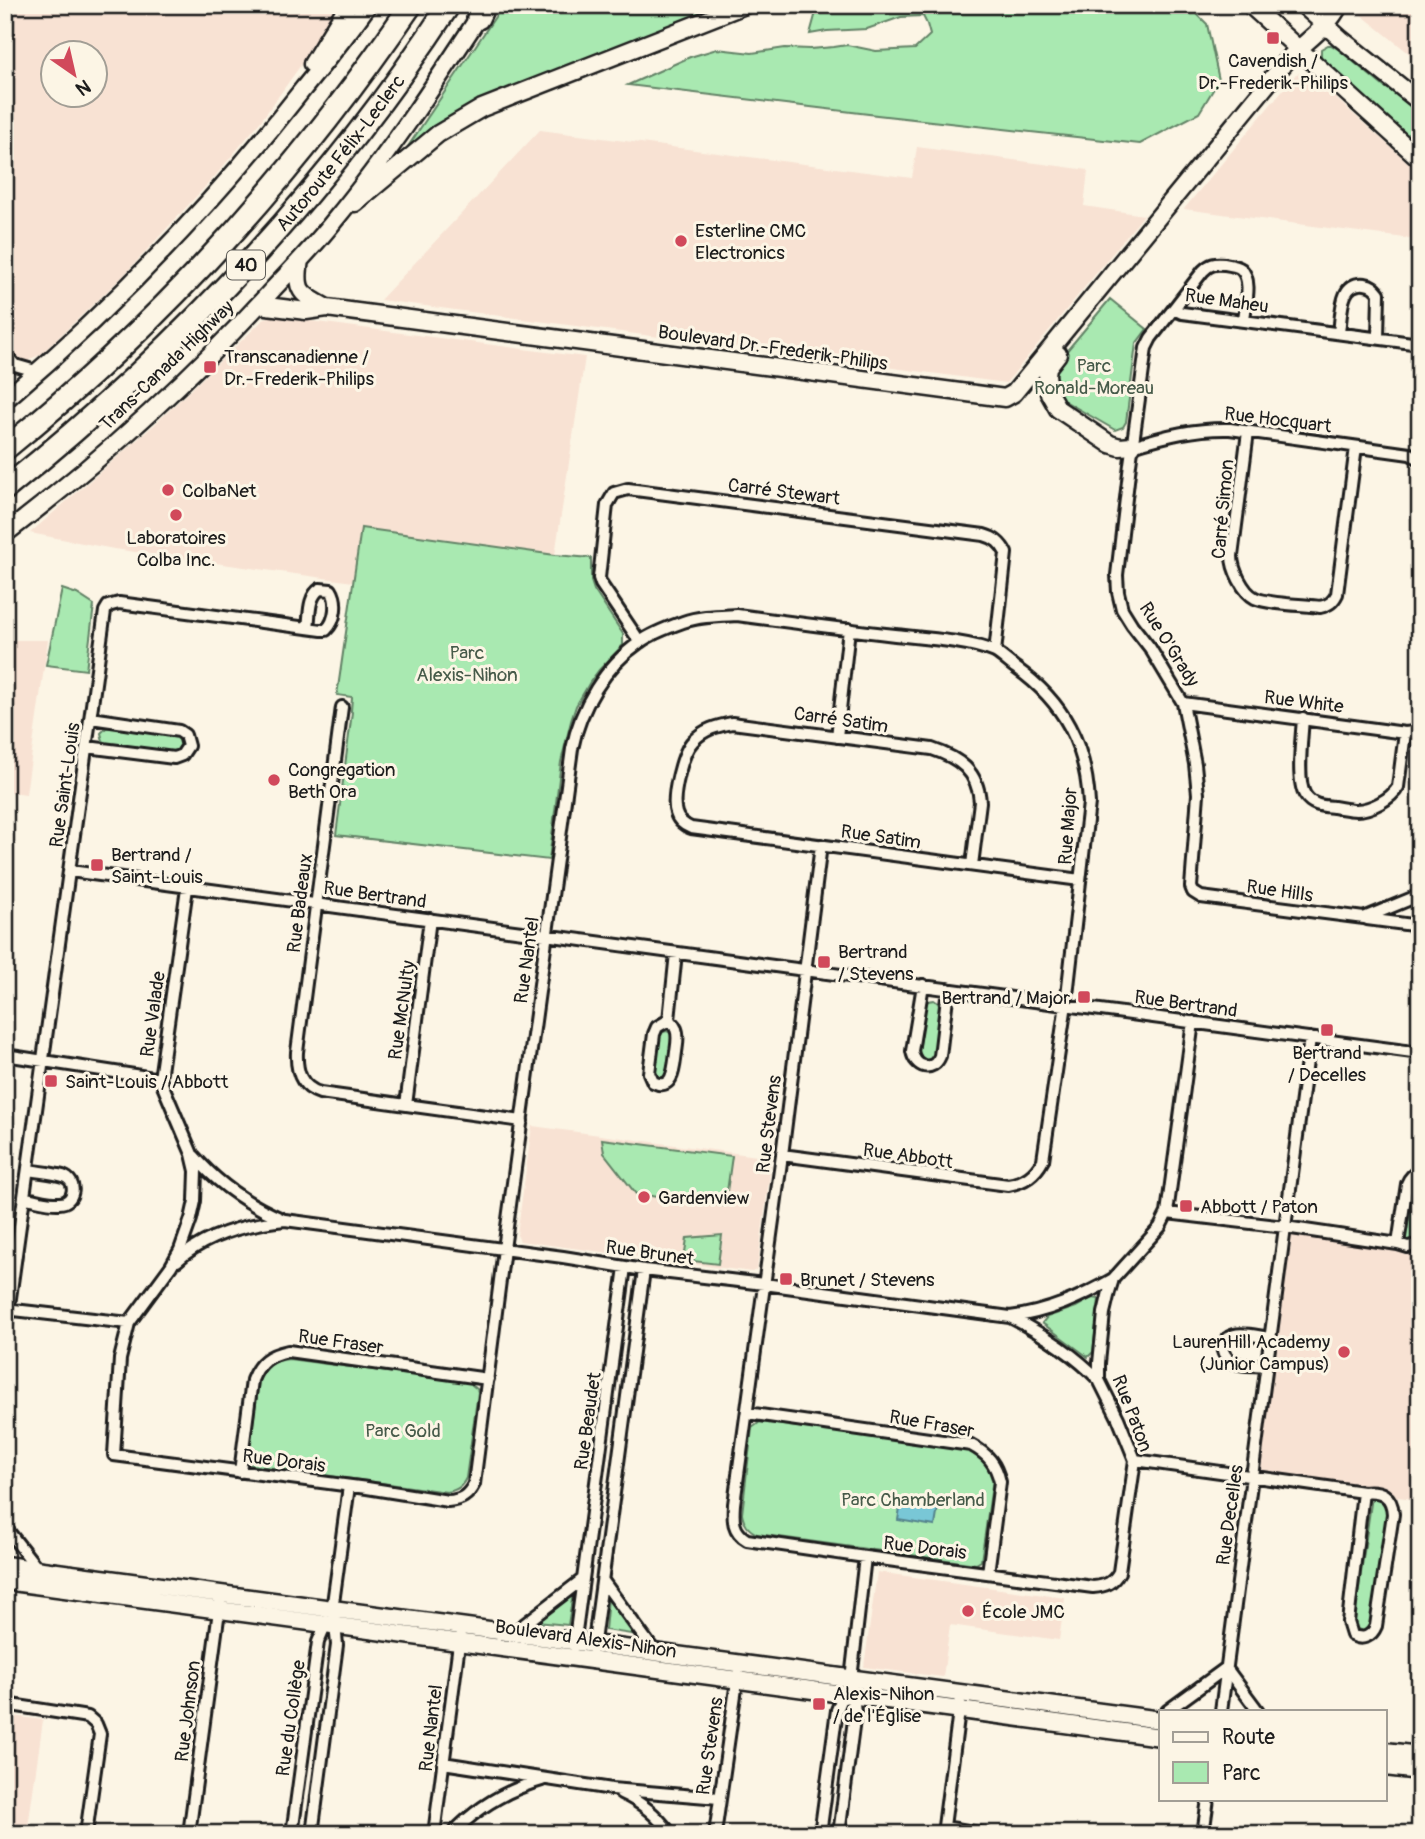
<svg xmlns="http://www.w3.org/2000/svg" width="1425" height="1839" font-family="Pangolin,sans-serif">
<rect width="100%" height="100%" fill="#fcf5e5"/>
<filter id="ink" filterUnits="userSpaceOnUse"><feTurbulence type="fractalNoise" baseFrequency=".0143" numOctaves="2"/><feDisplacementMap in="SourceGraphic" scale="14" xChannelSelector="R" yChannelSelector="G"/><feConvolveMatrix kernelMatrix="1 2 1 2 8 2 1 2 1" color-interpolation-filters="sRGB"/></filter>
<g filter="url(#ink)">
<path fill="#f8e2d3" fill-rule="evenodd" d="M5 5H339L316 44 260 122 216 175 124 275 40 355 32 358 5 382ZM52 52H94V94H52Z
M1349 5H1420V62Z
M1307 73 1420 173V240L1184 209 1296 74Z
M540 130 912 178 917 147 1088 170 1084 206 1144 215 1006 383 380 300Z
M271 316 585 357 555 555 361 528 353 582 114 549 30 533 153 426 264 319Z
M5 630 12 640H48L26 794 5 791Z
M532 1126 772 1158 757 1269 752 1272 520 1241 517 1235Z
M1285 1227 1420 1246V1500L1251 1477Z
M877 1572 1065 1598 1059 1640 950 1625 943 1677 864 1667Z
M5 1715 43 1720 27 1834H5Z"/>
<path fill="#a9e9b1" stroke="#628266" stroke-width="2" d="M503 5H731L556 72 410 150 407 148Z
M818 5H1188L1207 24 1219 80 1199 113 1140 144 877 115 628 85 690 57 717 49 752 53 785 48 810 49 834 47 847 45 876 51 915 49 930 35 927 24 923 16 901 17 867 29 827 31 810 34Z
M1328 45H1331L1338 49 1384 87 1409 100 1420 108V148L1321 58V49Z
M1110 299 1147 329 1136 344 1126 422 1123 427 1115 430 1063 400 1059 396 1053 386 1055 365Z
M361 528 555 555 591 558V581L594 590 623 634V645L599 670 590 682 576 706 571 721 561 762 549 860 336 835 352 712 351 711 352 697 337 695Z
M62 589 77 594 94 605 86 670 46 665Z
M111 727 175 735 180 740C182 748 178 752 170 752L109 744 103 741 101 733 106 728Z
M934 1000 938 1003 940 1008 934 1054 931 1059 925 1060 920 1057 919 1052 925 1006 928 1001Z
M667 1031 671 1033 672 1037 667 1074C664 1078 661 1078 657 1076L655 1073 660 1036 663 1032Z
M602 1139 732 1156 725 1206 636 1194 604 1153Z
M1420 1180V1238L1408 1243 1405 1239 1413 1186Z
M722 1235 718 1264 684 1260 687 1238Z
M1092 1298 1099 1299 1093 1352 1088 1357 1042 1323 1047 1317 1076 1307Z
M289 1359 472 1383V1385L477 1389 478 1392 466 1478C462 1487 457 1490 447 1492L251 1465 248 1460 259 1381C265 1367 274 1360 289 1359Z
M760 1422 965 1449C979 1456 989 1464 993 1479L981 1561 976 1564 757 1534C748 1529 744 1525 742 1514L752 1428Z
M1372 1496C1383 1498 1387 1507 1387 1516L1372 1624 1367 1630 1363 1631 1357 1629 1354 1622Z
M573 1593 568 1625 536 1622 572 1594Z
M608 1598 610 1599 637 1635 605 1630Z"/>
<path fill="#79c7d6" stroke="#54838c" stroke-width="2" d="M901 1502 938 1507 935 1526 898 1520Z"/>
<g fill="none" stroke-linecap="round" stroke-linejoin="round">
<g stroke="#1c1c1c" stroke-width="16">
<path id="street" d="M1174 309 1182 313 1420 344
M1244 320C1245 306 1253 280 1241 269 1237 266 1230 265 1224 264 1215 263 1210 264 1203 271L1151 338 1146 348 1130 464 1117 575 1118 592 1122 609 1132 625 1150 648 1183 703 1195 764 1198 794 1191 887 1193 892 1201 897 1364 918 1420 895
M1339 332C1342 314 1339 281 1365 284 1372 285 1375 288 1379 293L1378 338
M5 354 15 365 39 372
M1248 432 1232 556C1232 569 1243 592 1255 598 1266 604 1306 605 1320 607 1329 605 1333 602 1337 594L1356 447
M1132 446C1165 436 1195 428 1230 429L1410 454 1420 459
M640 642 601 584 599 578 607 505 614 493 628 489 984 535C995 538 1001 543 1006 553L995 652
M1183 703 1405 733 1414 732 1420 729
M342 707 297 1052C296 1072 301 1087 320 1093L522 1121
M1303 718C1302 736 1296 781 1305 795 1312 806 1323 806 1334 807 1341 808 1349 810 1356 810 1371 810 1391 799 1398 787L1405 733
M837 737 849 629
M87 747 174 758 182 755 188 746 185 735 179 731 91 718
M821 845 782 1155 734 1504C733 1519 732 1531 747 1540L865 1557 1093 1587C1106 1586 1113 1583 1119 1572L1135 1460 1118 1418 1099 1380V1363L1104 1313 1109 1292 1113 1279 1160 1227 1167 1213 1193 1022
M972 865 980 802C978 771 959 758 932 749L732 723C717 726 704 729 693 741 682 752 671 798 676 813 678 821 684 825 691 828L1080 880
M70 871 1420 1053
M187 888 160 1079 192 1154 196 1171 195 1201 191 1219 180 1250 171 1266 129 1323 120 1359 114 1455 367 1488 448 1501C461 1500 468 1496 474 1484L504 1249 572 749C580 708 605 666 640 642 652 633 669 627 683 622 700 616 719 616 737 615 789 622 842 629 895 635 923 638 970 641 995 652 1002 656 1009 663 1016 668 1064 702 1086 745 1089 803L1066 1004 1043 1160C1035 1175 1025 1182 1008 1185L782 1155
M1367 919 1420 926
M923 985 912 1051C915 1068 933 1073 940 1056L948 989
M669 1020 657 1027 654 1034 649 1073 653 1082C674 1092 674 1066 676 1052 677 1045 679 1036 676 1029 674 1024 672 1023 669 1020L676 953
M5 1055 160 1079
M406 1105 430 919
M194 1156C219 1185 247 1204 282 1219
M25 1198C35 1199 48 1204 59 1203 75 1203 78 1181 63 1176 52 1173 39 1172 28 1170
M1167 1213 1285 1227 1398 1244 1408 1247 1420 1244
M1398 1244 1407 1184C1410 1177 1413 1174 1420 1172
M177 1261C206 1234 247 1224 285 1220L563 1257 644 1270 764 1284 1010 1317C1048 1312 1080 1298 1113 1279
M5 1309 129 1323
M1010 1317C1043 1334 1073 1353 1099 1380
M5 1334 105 611 108 606 119 603 322 630H326C336 621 338 601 331 590L320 589C308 597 310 614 308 628
M1266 1366C1248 1364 1226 1369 1222 1347 1229 1327 1253 1336 1270 1338
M747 1413 971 1445C988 1454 996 1464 1000 1482L988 1573
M1135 1460 1363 1492C1381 1490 1392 1495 1393 1514L1376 1626C1372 1636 1363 1641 1352 1635L1348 1622 1363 1492
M240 1472 252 1380C259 1362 269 1355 288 1351L488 1379
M5 1527 37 1568
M603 1581 655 1652
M513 1633 583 1579
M574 1646 625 1267
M593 1649 644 1270
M1226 1668 1258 1711
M5 1704 88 1717 96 1724 100 1734 86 1834
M1167 1711 1226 1668
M1221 1711 1310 1038
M443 1763 612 1789 719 1798
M621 1793C643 1803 656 1815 671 1834
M944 1827 985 1834
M189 1834 220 1603
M292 1834 318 1642 327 1621
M312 1834 337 1645 333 1603 349 1486
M434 1834 460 1636
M452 1834C477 1807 506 1790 542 1780
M715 1834 738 1674
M820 1834 837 1710 845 1691
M839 1834 855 1712 851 1679 865 1557
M943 1834 960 1703
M1203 1834 1208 1799"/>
</g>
<g stroke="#1c1c1c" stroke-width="21">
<path id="secondary" d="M1250 5 1420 159
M1303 5 1341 39 1420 102
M312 64 348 5
M355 203 438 134 482 108 745 5
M300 260C295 291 300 294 327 308
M259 305 306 311 327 308 1005 398 1014 393 1287 60C1303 43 1330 26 1339 5
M1058 354 1048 367 1047 374 1049 393 1058 409 1110 444 1120 447 1132 446
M5 400C115 306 214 203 303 89 325 62 348 34 368 5
M5 534C102 460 192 378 274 288 295 266 316 244 334 221 389 154 437 81 484 9
M5 1565 1161 1720
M5 1581 1161 1737
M1385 1751 1420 1755
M1385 1767 1420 1771"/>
</g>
<g stroke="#1c1c1c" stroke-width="26">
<g id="highway">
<path d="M478 18 484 5"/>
<path d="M5 449C161 323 298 171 411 5"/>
<path id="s1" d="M5 489C177 351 328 190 449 5"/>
</g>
</g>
<use href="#street" stroke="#fcf5e5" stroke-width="10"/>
<use href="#secondary" stroke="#fcf5e5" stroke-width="16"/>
<use href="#highway" stroke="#fcf5e5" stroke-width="21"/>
</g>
</g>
<g fill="#d1495b" stroke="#fcf5e5" stroke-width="2.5">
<rect x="1266" y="31" width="14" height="14" rx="3.5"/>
<circle cx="681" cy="241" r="7"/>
<rect x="203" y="360" width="14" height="14" rx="3.5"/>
<circle cx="168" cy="490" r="7"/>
<circle cx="176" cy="515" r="7"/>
<circle cx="274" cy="780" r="7"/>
<rect x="90" y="858" width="14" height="14" rx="3.5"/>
<rect x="817" y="955" width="14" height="14" rx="3.5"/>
<rect x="1077" y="990" width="14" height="14" rx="3.5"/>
<rect x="1320" y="1023" width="14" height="14" rx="3.5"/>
<rect x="44" y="1074" width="14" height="14" rx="3.5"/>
<circle cx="644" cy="1197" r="7"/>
<rect x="1179" y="1199" width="14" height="14" rx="3.5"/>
<rect x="779" y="1272" width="14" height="14" rx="3.5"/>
<circle cx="1344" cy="1352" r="7"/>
<circle cx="968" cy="1611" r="7"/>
<rect x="812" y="1697" width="14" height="14" rx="3.5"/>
</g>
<g text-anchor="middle" stroke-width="6" stroke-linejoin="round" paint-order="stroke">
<rect fill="#fcf5e5" stroke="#5f5d58" stroke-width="2" x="227" y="250.5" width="38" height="29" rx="5"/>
<g font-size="18" font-weight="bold" fill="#1c1c1c">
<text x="246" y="271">40</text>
</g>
<g font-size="19" fill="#1c1c1c" stroke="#fcf5e5" text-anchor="start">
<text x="1273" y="67" text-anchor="middle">Cavendish /<tspan x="1273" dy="22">Dr.-Frederik-Philips</tspan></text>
<text x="695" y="237">Esterline CMC<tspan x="695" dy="22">Electronics</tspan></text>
<text x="224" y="363">Transcanadienne /<tspan x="224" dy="22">Dr.-Frederik-Philips</tspan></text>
<text x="182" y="497">ColbaNet</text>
<text x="176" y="544" text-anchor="middle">Laboratoires<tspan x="176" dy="22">Colba Inc.</tspan></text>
<text x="288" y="776">Congregation<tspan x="288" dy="22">Beth Ora</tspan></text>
<text x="111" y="861">Bertrand /<tspan x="111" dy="22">Saint-Louis</tspan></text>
<text x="838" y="958">Bertrand<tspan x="838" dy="22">/ Stevens</tspan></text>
<text x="1070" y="1004" text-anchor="end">Bertrand / Major</text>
<text x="1327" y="1059" text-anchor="middle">Bertrand<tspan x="1327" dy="22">/ Decelles</tspan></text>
<text x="65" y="1088">Saint-Louis / Abbott</text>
<text x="658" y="1204">Gardenview</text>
<text x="1200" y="1213">Abbott / Paton</text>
<text x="800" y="1286">Brunet / Stevens</text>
<text x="1330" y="1348" text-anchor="end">LaurenHill Academy<tspan x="1330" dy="22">(Junior Campus)</tspan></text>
<text x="982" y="1618">École JMC</text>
<text x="833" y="1700">Alexis-Nihon<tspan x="833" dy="22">/ de l'Église</tspan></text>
</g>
<g font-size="19" fill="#1c1c1c" stroke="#fcf5e5">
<text dy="7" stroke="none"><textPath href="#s1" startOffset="476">Autoroute Félix-Leclerc</textPath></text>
<text transform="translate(1227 300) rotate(8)" y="7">Rue Maheu</text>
<text transform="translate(773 347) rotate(8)" y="7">Boulevard Dr.-Frederik-Philips</text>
<text transform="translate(166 365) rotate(-44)" y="7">Trans-Canada Highway</text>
<text transform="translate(1278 419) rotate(7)" y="7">Rue Hocquart</text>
<text transform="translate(784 491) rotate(7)" y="7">Carré Stewart</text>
<text transform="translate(1222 509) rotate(-85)" y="7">Carré Simon</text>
<text transform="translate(1170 644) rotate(58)" y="7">Rue O'Grady</text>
<text transform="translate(1304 701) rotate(7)" y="7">Rue White</text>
<text transform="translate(841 719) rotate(8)" y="7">Carré Satim</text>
<text transform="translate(64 785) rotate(-82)" y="7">Rue Saint-Louis</text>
<text transform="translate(1067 826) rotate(-86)" y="7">Rue Major</text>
<text transform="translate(881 836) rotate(8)" y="7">Rue Satim</text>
<text transform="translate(1280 890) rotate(8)" y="7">Rue Hills</text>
<text transform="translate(375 894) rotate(8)" y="7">Rue Bertrand</text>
<text transform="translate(299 903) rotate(-83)" y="7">Rue Badeaux</text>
<text transform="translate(526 960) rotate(-82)" y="7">Rue Nantel</text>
<text transform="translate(1186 1003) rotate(8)" y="7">Rue Bertrand</text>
<text transform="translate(401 1010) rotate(-82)" y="7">Rue McNulty</text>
<text transform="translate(152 1014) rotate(-82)" y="7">Rue Valade</text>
<text transform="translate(768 1124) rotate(-83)" y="7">Rue Stevens</text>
<text transform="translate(908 1155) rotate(8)" y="7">Rue Abbott</text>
<text transform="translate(650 1252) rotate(8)" y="7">Rue Brunet</text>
<text transform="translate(341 1341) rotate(8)" y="7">Rue Fraser</text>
<text transform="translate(1133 1413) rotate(69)" y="7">Rue Paton</text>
<text transform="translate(587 1421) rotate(-82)" y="7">Rue Beaudet</text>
<text transform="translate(932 1423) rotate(10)" y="7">Rue Fraser</text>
<text transform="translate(284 1460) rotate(7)" y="7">Rue Dorais</text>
<text transform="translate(1229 1515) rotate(-82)" y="7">Rue Decelles</text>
<text transform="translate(925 1547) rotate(7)" y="7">Rue Dorais</text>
<text transform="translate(586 1638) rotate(8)" y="7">Boulevard Alexis-Nihon</text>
<text transform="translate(187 1711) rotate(-83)" y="7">Rue Johnson</text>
<text transform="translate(290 1718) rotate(-82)" y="7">Rue du Collège</text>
<text transform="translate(430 1728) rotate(-83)" y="7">Rue Nantel</text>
<text transform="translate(709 1746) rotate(-82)" y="7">Rue Stevens</text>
</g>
<g font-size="19" fill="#465a49" stroke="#fcf5e5">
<text x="1094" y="372">Parc<tspan x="1094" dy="22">Ronald-Moreau</tspan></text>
<text x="467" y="659">Parc<tspan x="467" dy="22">Alexis-Nihon</tspan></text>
<text x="403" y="1437">Parc Gold</text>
<text x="913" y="1506">Parc Chamberland</text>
</g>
</g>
<rect width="1425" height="1839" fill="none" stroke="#fcf5e5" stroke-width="28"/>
<rect x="14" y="14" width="1397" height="1811" fill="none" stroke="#1c1c1c" stroke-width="2.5" filter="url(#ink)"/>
<rect x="1159" y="1710" width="228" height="91" fill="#fcf5e5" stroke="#a29e95" stroke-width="2"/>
<rect x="1173" y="1732" width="35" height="10" fill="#fcf5e5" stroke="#a29e95" stroke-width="2"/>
<text x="1222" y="1744" font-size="21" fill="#1c1c1c">Route</text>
<rect x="1173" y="1762" width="35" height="21" fill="#a9e9b1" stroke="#a29e95" stroke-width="2"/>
<text x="1222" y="1780" font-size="21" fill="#1c1c1c">Parc</text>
<g transform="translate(74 74) rotate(146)"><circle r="33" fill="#fcf5e5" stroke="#a29e95" stroke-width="2"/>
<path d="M0-5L12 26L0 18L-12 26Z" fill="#d1495b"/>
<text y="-10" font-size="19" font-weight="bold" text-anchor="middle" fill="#1c1c1c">N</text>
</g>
</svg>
